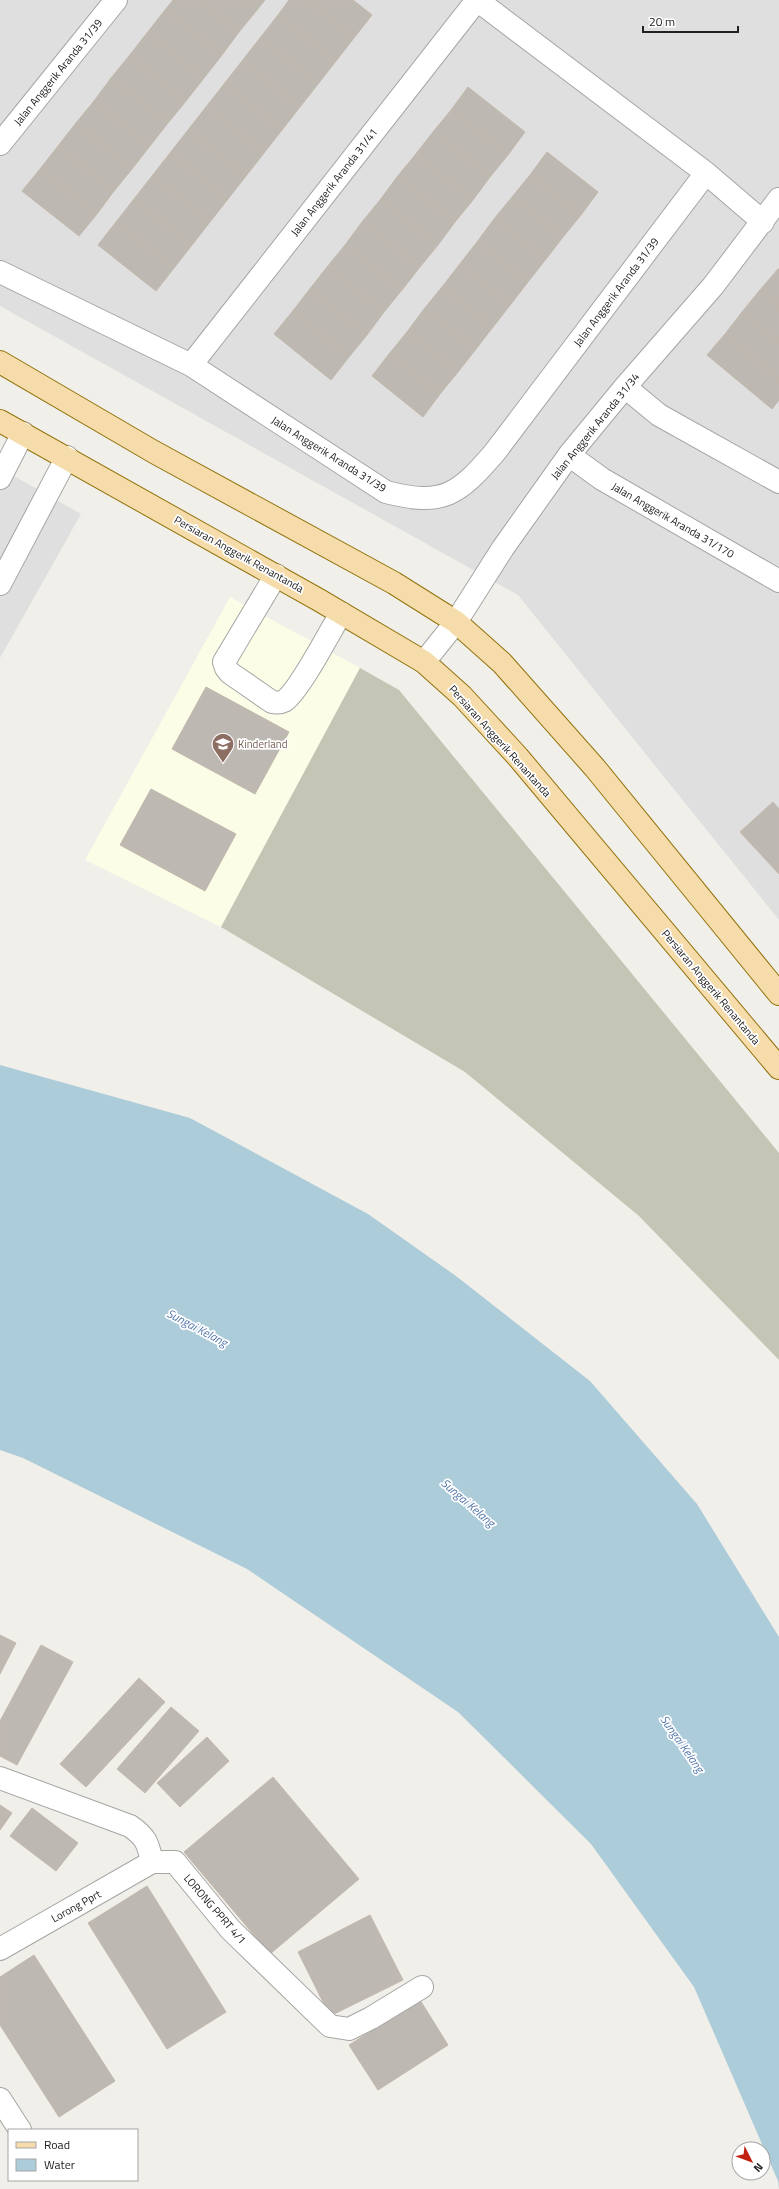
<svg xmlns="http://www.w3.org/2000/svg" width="779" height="2189" font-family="'Titillium Web',sans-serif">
<rect width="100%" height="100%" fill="#f1efe9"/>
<path fill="#dfdfdf" d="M0 0H779V920L518 595 0 306Z
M0 468 81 514 0 658Z"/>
<path fill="#fbfde6" d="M230 597 360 668 221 927 85 860Z"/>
<path fill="#c4c5b5" d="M360 668 399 690 779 1153V1360L639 1216 465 1072 221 927Z"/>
<path fill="#adccda" d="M0 1065 190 1118 368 1214 456 1276 590 1381 697 1504 779 1637V2189L778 2181 694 1987 591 1844 458 1712 247 1569 23 1458 0 1450Z"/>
<path fill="#beb8b2" stroke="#c2b8ac" d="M173 0H198L239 32 222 55 165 10Z
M198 0H244L257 10 239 32Z
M244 0H265L257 10Z
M289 0H306L354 38 336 61 278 15Z
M306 0H353L372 15 354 38Z
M165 10 222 55 204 78 147 33Z
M278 15 336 61 318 84 260 38Z
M147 33 204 78 186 101 129 56Z
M260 38 318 84 300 107 242 61Z
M129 56 186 101 168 123 111 78Z
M242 61 300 107 282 130 224 84Z
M111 78 168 123 150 146 94 101Z
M224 84 282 130 264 153 206 107Z
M468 87 525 132 508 155 451 110Z
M94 101 150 146 132 169 76 123Z
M206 107 264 153 246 176 188 130Z
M451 110 508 155 490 177 433 132Z
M76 123 132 169 114 191 58 146Z
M188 130 246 176 228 199 170 153Z
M433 132 490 177 473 200 415 155Z
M58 146 114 191 97 214 40 169Z
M547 152 598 192 581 215 530 175Z
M170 153 228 199 210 222 152 176Z
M415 155 473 200 455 222 397 177Z
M40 169 97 214 79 236 22 191Z
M530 175 581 215 563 237 512 197Z
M152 176 210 222 192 245 134 199Z
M397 177 455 222 438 245 380 200Z
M512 197 563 237 546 259 494 219Z
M134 199 192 245 174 268 116 222Z
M380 200 438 245 420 267 362 222Z
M494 219 546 259 528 282 477 242Z
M116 222 174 268 156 291 98 245Z
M362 222 420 267 402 290 345 245Z
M477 242 528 282 511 304 459 265Z
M345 245 402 290 384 312 327 267Z
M459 265 511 304 493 327 442 287Z
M327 267 384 312 367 335 309 290Z
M778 269H779V306L760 290Z
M442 287 493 327 476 349 424 309Z
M309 290 367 335 349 357 292 312Z
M760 290 779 306V342L742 312Z
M424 309 476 349 458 372 407 332Z
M292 312 349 357 331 380 274 334Z
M742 312 779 342V379L725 334Z
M407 332 458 372 440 394 389 354Z
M725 334 779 379V400L772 409 707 355Z
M389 354 440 394 423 417 372 376Z
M206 687 289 732 255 794 172 749Z
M151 789 236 834 205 891 120 845Z
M773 802 779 809V874L740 832Z
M0 1635 16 1643 0 1674Z
M41 1645 73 1662 17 1765 0 1756V1721Z
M139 1678 165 1702 86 1787 60 1764Z
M171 1707 199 1731 145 1793 117 1769Z
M207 1737 229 1761 180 1807 157 1783Z
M273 1777 359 1879 270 1954 184 1852Z
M0 1805 12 1813 0 1830Z
M32 1808 78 1843 56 1871 10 1836Z
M147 1886 226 2012 167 2049 88 1923Z
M370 1915 403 1980 330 2016 298 1952Z
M34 1955 115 2081 59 2117 0 2025V1977Z
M420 2000 448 2045 378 2090 349 2045Z"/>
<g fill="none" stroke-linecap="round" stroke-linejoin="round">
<g stroke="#a5a5a5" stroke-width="24">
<path id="minor" d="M0 144 116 0
M0 272 191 365 386 492C444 507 459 494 495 452L706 173
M191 365 477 0 706 173 763 222
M625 387 659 415 779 482
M569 455 602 479 779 581
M0 478 23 433
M276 575 224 662 226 668 230 673 272 702C277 703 280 703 284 701 298 693 331 630 341 613
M0 584 67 457
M424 662 456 622 503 548 569 455 625 387 713 286 779 199
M0 1778 130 1826C146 1837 148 1843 152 1862
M152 1862H175L230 1929 330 2026 349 2029 371 2018 422 1987
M0 1949 152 1862
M0 2099 20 2130"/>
</g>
<g stroke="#92730d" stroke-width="24">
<path id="major" d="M0 362 154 452 394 583 456 622 502 663 595 768 779 994
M0 421 319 600 424 662 462 696 518 757 779 1068"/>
</g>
<use href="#minor" stroke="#fff" stroke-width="22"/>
<use href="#major" stroke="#f5dcaa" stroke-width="22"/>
</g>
<defs>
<g id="school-pin" transform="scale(1.15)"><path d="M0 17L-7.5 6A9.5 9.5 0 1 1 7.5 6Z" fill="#8d6e63" stroke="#fff"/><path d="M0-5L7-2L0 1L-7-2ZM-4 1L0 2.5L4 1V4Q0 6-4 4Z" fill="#fff"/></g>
</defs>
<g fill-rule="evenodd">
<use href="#school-pin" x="223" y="744"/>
</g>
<g text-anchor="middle" stroke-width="3.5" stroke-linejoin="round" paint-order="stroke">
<g font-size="11" fill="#212121" stroke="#fff">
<text transform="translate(58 72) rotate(-51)" y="4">Jalan Anggerik Aranda 31/39</text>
<text transform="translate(334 182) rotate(-52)" y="4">Jalan Anggerik Aranda 31/41</text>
<text transform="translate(616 292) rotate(-53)" y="4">Jalan Anggerik Aranda 31/39</text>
<text transform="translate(595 426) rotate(-51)" y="4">Jalan Anggerik Aranda 31/34</text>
<text transform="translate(329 454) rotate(32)" y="4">Jalan Anggerik Aranda 31/39</text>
<text transform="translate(673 520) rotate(30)" y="4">Jalan Anggerik Aranda 31/170</text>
<text transform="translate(239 554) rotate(29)" y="4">Persiaran Anggerik Renantanda</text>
<text transform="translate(500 741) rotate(48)" y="4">Persiaran Anggerik Renantanda</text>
<text transform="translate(711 987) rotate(50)" y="4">Persiaran Anggerik Renantanda</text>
<text transform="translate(76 1906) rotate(-29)" y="4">Lorong Pprt</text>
<text transform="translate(215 1909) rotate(49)" y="4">LORONG PPRT 4/1</text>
</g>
<g font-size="11" fill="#785e54" stroke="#fff" text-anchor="start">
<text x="238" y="748">Kinderland</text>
</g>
<g font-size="12" font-style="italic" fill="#5477ab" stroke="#fff">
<text transform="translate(197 1328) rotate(28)" y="4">Sungai Kelang</text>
<text transform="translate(468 1503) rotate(41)" y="4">Sungai Kelang</text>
<text transform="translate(682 1744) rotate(55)" y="4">Sungai Kelang</text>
</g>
</g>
<rect x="8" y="2129" width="130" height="52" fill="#ffffff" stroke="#a6a6a6"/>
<rect x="16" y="2142" width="20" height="6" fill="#f5dcaa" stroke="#a6a6a6"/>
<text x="44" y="2149" font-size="12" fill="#212121">Road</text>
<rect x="16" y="2159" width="20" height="12" fill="#adccda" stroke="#a6a6a6"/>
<text x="44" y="2169" font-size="12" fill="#212121">Water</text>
<g transform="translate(751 2161) rotate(132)"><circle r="19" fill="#ffffff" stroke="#a6a6a6"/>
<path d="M0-3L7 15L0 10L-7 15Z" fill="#c22111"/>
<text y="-6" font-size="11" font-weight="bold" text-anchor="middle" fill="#212121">N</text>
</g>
<path d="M643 26v6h95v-6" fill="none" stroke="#212121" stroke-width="2"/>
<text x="649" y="26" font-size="12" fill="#212121" stroke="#ffffff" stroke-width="3" paint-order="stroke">20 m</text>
</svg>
